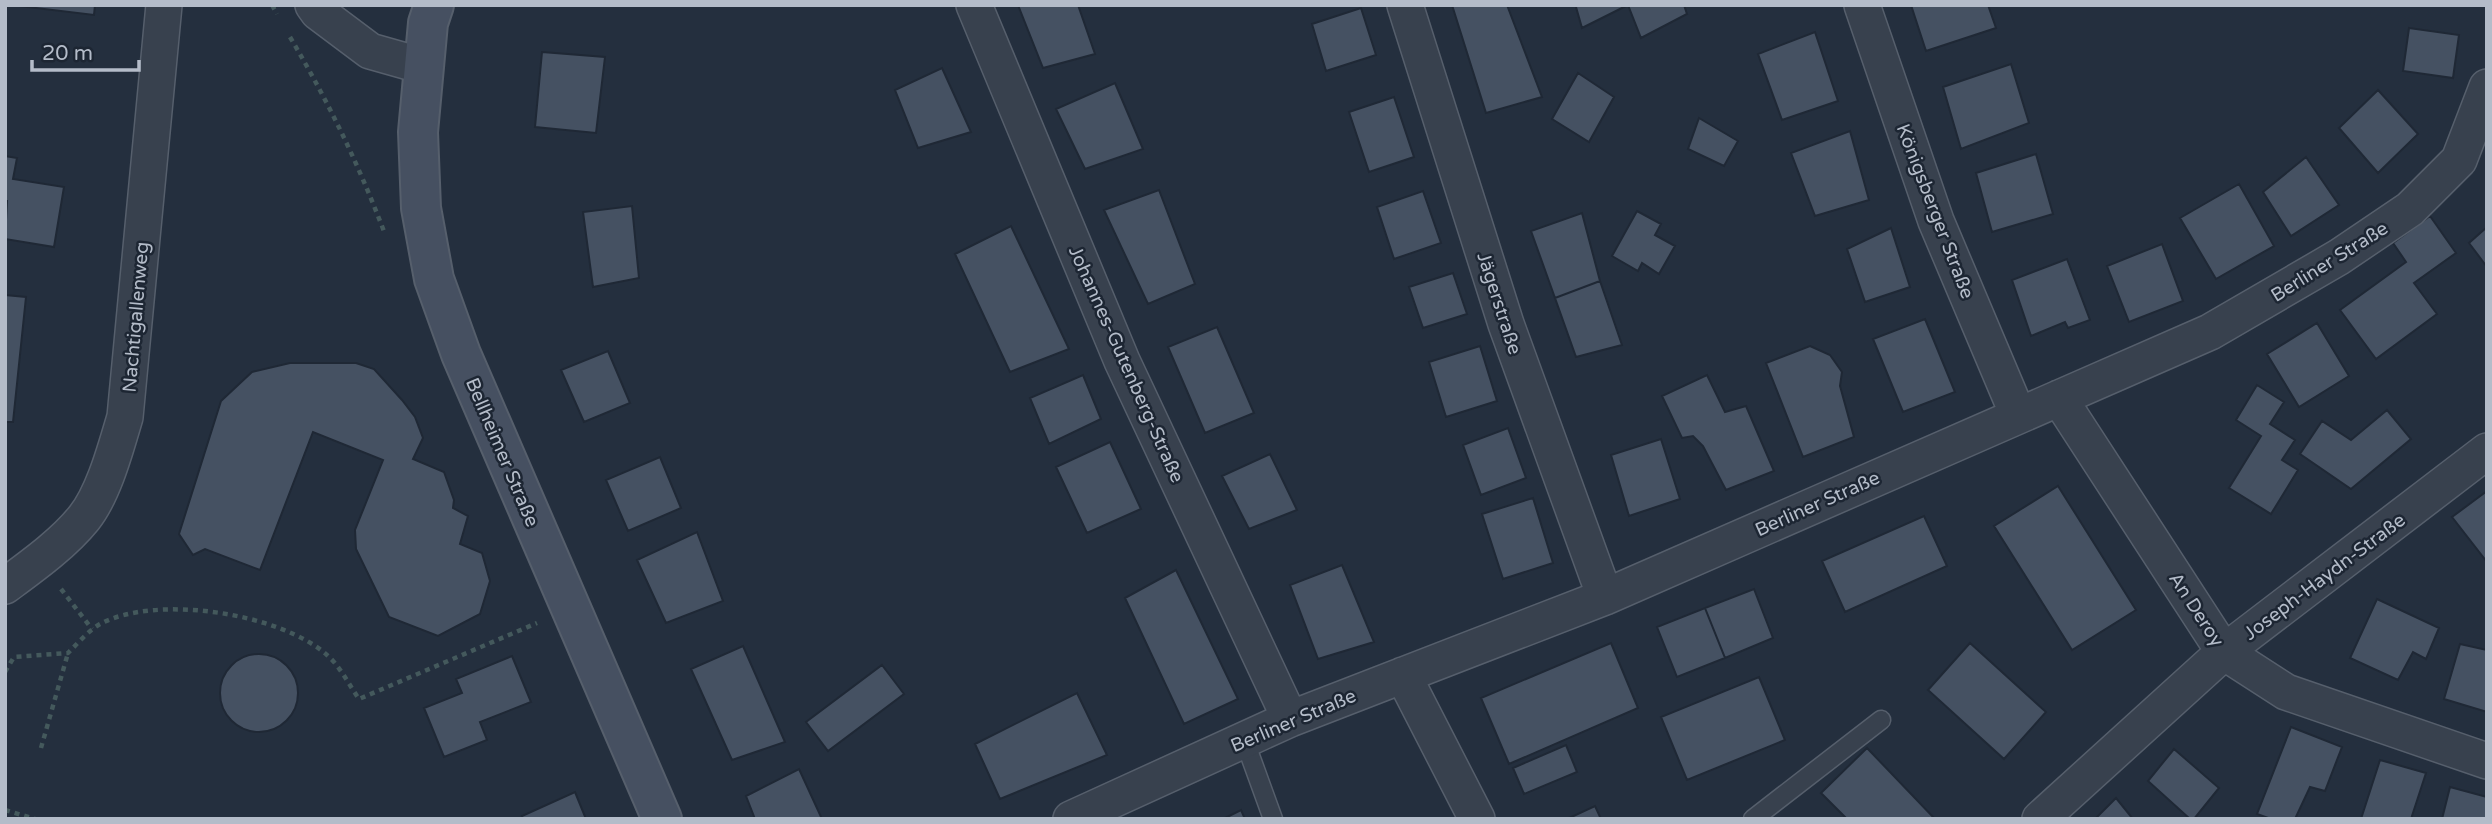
<svg xmlns="http://www.w3.org/2000/svg" width="2492" height="824" font-family="'Varela Round',sans-serif">
<rect width="100%" height="100%" fill="#242f3e"/>
<path fill="#455162" stroke="#1f2835" stroke-width="2" d="M11 5H95L94 15Z
M1018 5H1078L1095 54 1043 68Z
M1452 5H1507L1542 97 1486 113Z
M1578 5H1628L1582 28 1576 7Z
M1628 5H1684L1687 14 1641 38Z
M1911 5H1988L1996 28 1926 51Z
M1361 8 1376 55 1326 71 1312 24Z
M2409 28 2459 35 2453 78 2403 71Z
M1815 32 1838 101 1782 120 1758 54Z
M542 52 605 57 596 133 535 127Z
M2011 64 2029 123 1961 149 1943 87Z
M942 68 971 132 918 148 895 90Z
M1578 73 1614 97 1589 142 1552 119Z
M1115 83 1143 149 1085 169 1056 109Z
M2378 90 2418 134 2378 173 2339 128Z
M1394 97 1414 157 1369 172 1349 112Z
M1699 118 1738 141 1724 166 1688 149Z
M1850 131 1869 200 1815 216 1791 153Z
M2036 154 2053 214 1992 232 1976 173Z
M5 156 17 158 13 179 64 187 54 247 5 239 7 201H5Z
M2306 157 2339 205 2291 236 2263 192Z
M2239 184 2274 246 2216 279 2180 218Z
M1159 190 1195 284 1148 304 1104 210Z
M1423 191 1441 243 1394 259 1377 207Z
M632 206 639 278 593 287 583 212Z
M1637 211 1661 224 1655 235 1675 246 1659 274 1642 263 1638 271 1612 256Z
M1582 213 1600 281 1555 298 1531 231Z
M2430 216 2456 253 2414 283 2437 314 2376 359 2340 310 2406 262 2393 243Z
M1011 226 1069 349 1010 372 955 254Z
M2487 227V267L2469 243Z
M1891 228 1910 287 1865 302 1847 249Z
M2162 244 2183 301 2129 322 2107 266Z
M2067 259 2090 320 2068 328 2065 322 2031 336 2012 280Z
M1453 273 1467 314 1423 328 1409 287Z
M1600 281 1622 345 1576 357 1555 298Z
M5 295 26 297 13 422H5Z
M1925 319 1955 392 1903 412 1873 339Z
M2317 323 2349 376 2299 407 2267 354Z
M1217 327 1254 413 1205 433 1168 347Z
M1480 346 1497 401 1446 417 1429 362Z
M1810 346 1830 355 1842 372 1840 386 1854 437 1803 457 1766 363Z
M608 351 630 403 584 422 561 370Z
M290 363H356L374 369 402 400 415 417 423 438 413 459 444 472 454 500 453 508 468 516 460 544 482 553 490 581 480 614 438 636 389 617 356 549 355 530 383 460 313 432 260 570 205 549 193 555 179 534 221 401 252 372Z
M1083 375 1101 419 1049 444 1030 398Z
M1707 375 1725 412 1746 406 1774 471 1726 490 1703 446 1693 436 1682 438 1662 396Z
M2257 385 2284 402 2270 424 2295 440 2282 460 2298 470 2271 514 2229 488 2261 436 2236 420Z
M2387 410 2411 439 2351 489 2300 454 2322 421 2351 440Z
M1508 428 1526 478 1481 495 1463 445Z
M1661 439 1680 499 1629 516 1611 455Z
M1110 442 1141 509 1087 533 1056 467Z
M1270 454 1297 510 1249 529 1222 476Z
M660 457 681 508 628 531 606 480Z
M2058 486 2136 610 2072 650 1994 526Z
M2487 491V562L2452 517Z
M1533 498 1553 563 1503 579 1482 514Z
M1924 516 1947 566 1845 612 1822 561Z
M697 532 723 601 666 623 637 560Z
M1342 565 1374 642 1318 659 1290 585Z
M1176 570 1238 699 1184 724 1125 598Z
M1754 589 1773 638 1725 658 1705 608Z
M2377 599 2439 628 2426 659 2413 652 2398 680 2350 658Z
M1705 608 1725 658 1677 677 1657 627Z
M1611 643 1638 708 1509 764 1481 698Z
M1970 643 2046 712 2004 759 1928 690Z
M2460 644 2487 650V712L2444 699Z
M743 646 785 742 732 760 691 669Z
M220 693a39 39 0 1 1 78 0a39 39 0 1 1-78 0Z
M512 656 531 702 480 722 487 740 444 757 424 708 462 693 456 679Z
M882 665 904 694 828 751 806 722Z
M1759 677 1785 740 1687 780 1661 717Z
M1077 693 1107 755 1000 799 975 744Z
M2291 727 2342 747 2325 791 2310 787 2295 819H2271L2257 814Z
M1566 745 1577 772 1524 794 1513 768Z
M1867 748 1935 819H1847L1821 793Z
M2174 749 2219 788 2194 819H2190L2148 781Z
M2380 760 2426 773 2411 819H2361Z
M799 769 822 819H755L746 796Z
M2450 787 2487 797V819H2442Z
M575 792 586 819H524L522 816Z
M2116 798 2133 819H2095Z
M1595 806 1601 819H1567Z
M1241 810 1245 819H1223Z"/>
<g fill="none" stroke-linecap="round" stroke-linejoin="round">
<g stroke="#565f6c" stroke-width="21">
<path id="lane" d="M1244 739 1273 819
M1753 819 1881 720"/>
</g>
<g stroke="#565f6c" stroke-width="38">
<path id="street" d="M313 5 318 12 370 51 423 66
M974 5 1122 361 1290 719
M1405 5 1506 324 1605 597
M1862 5 1936 221 2018 415
M2059 398 2224 652 2286 692 2487 761
M5 586C32 566 63 544 84 518 104 493 116 447 125 417L164 5
M1403 675 1477 819
M1071 819 1290 719 1605 597 2210 332 2339 257 2410 209 2459 160 2487 87
M2040 819 2224 652 2487 451"/>
</g>
<g stroke="#565f6c" stroke-width="42">
<path id="secondary" d="M434 5 428 23 418 132 421 208 434 279 461 354 662 819"/>
</g>
<path stroke="#44595c" stroke-width="4.5" stroke-dasharray="5 5" stroke-linecap="butt" d="M272 5 277 14
M290 37C329 103 358 163 385 234
M61 589 92 629
M5 672 14 657 68 653C78 643 88 631 100 624 156 594 280 613 327 655 340 666 349 685 359 699L537 623
M41 748 68 653
M5 810 35 819"/>
<use href="#lane" stroke="#38414e" stroke-width="18"/>
<use href="#street" stroke="#38414e" stroke-width="35"/>
<use href="#secondary" stroke="#465061" stroke-width="38"/>
</g>
<g text-anchor="middle" stroke-width="5" stroke-linejoin="round" paint-order="stroke">
<g font-size="19" fill="#b4bcc9" stroke="#1d2633">
<text transform="translate(1936 211) rotate(69)" y="7">Königsberger Straße</text>
<text transform="translate(2329 261) rotate(-32)" y="7">Berliner Straße</text>
<text transform="translate(1500 303) rotate(72)" y="7">Jägerstraße</text>
<text transform="translate(135 317) rotate(-85)" y="7">Nachtigallenweg</text>
<text transform="translate(1127 364) rotate(66)" y="7">Johannes-Gutenberg-Straße</text>
<text transform="translate(503 452) rotate(67)" y="7">Bellheimer Straße</text>
<text transform="translate(1817 503) rotate(-24)" y="7">Berliner Straße</text>
<text transform="translate(2324 576) rotate(-37)" y="7">Joseph-Haydn-Straße</text>
<text transform="translate(2197 609) rotate(57)" y="7">An Deroy</text>
<text transform="translate(1293 720) rotate(-23)" y="7">Berliner Straße</text>
</g>
</g>
<rect width="2492" height="824" fill="none" stroke="#b4bcc9" stroke-width="14"/>
<path d="M32 60v10h107v-10" fill="none" stroke="#b4bcc9" stroke-width="3.5"/>
<text x="42" y="60" font-size="21" fill="#b4bcc9" stroke="#1d2633" stroke-width="5" paint-order="stroke">20 m</text>
</svg>
